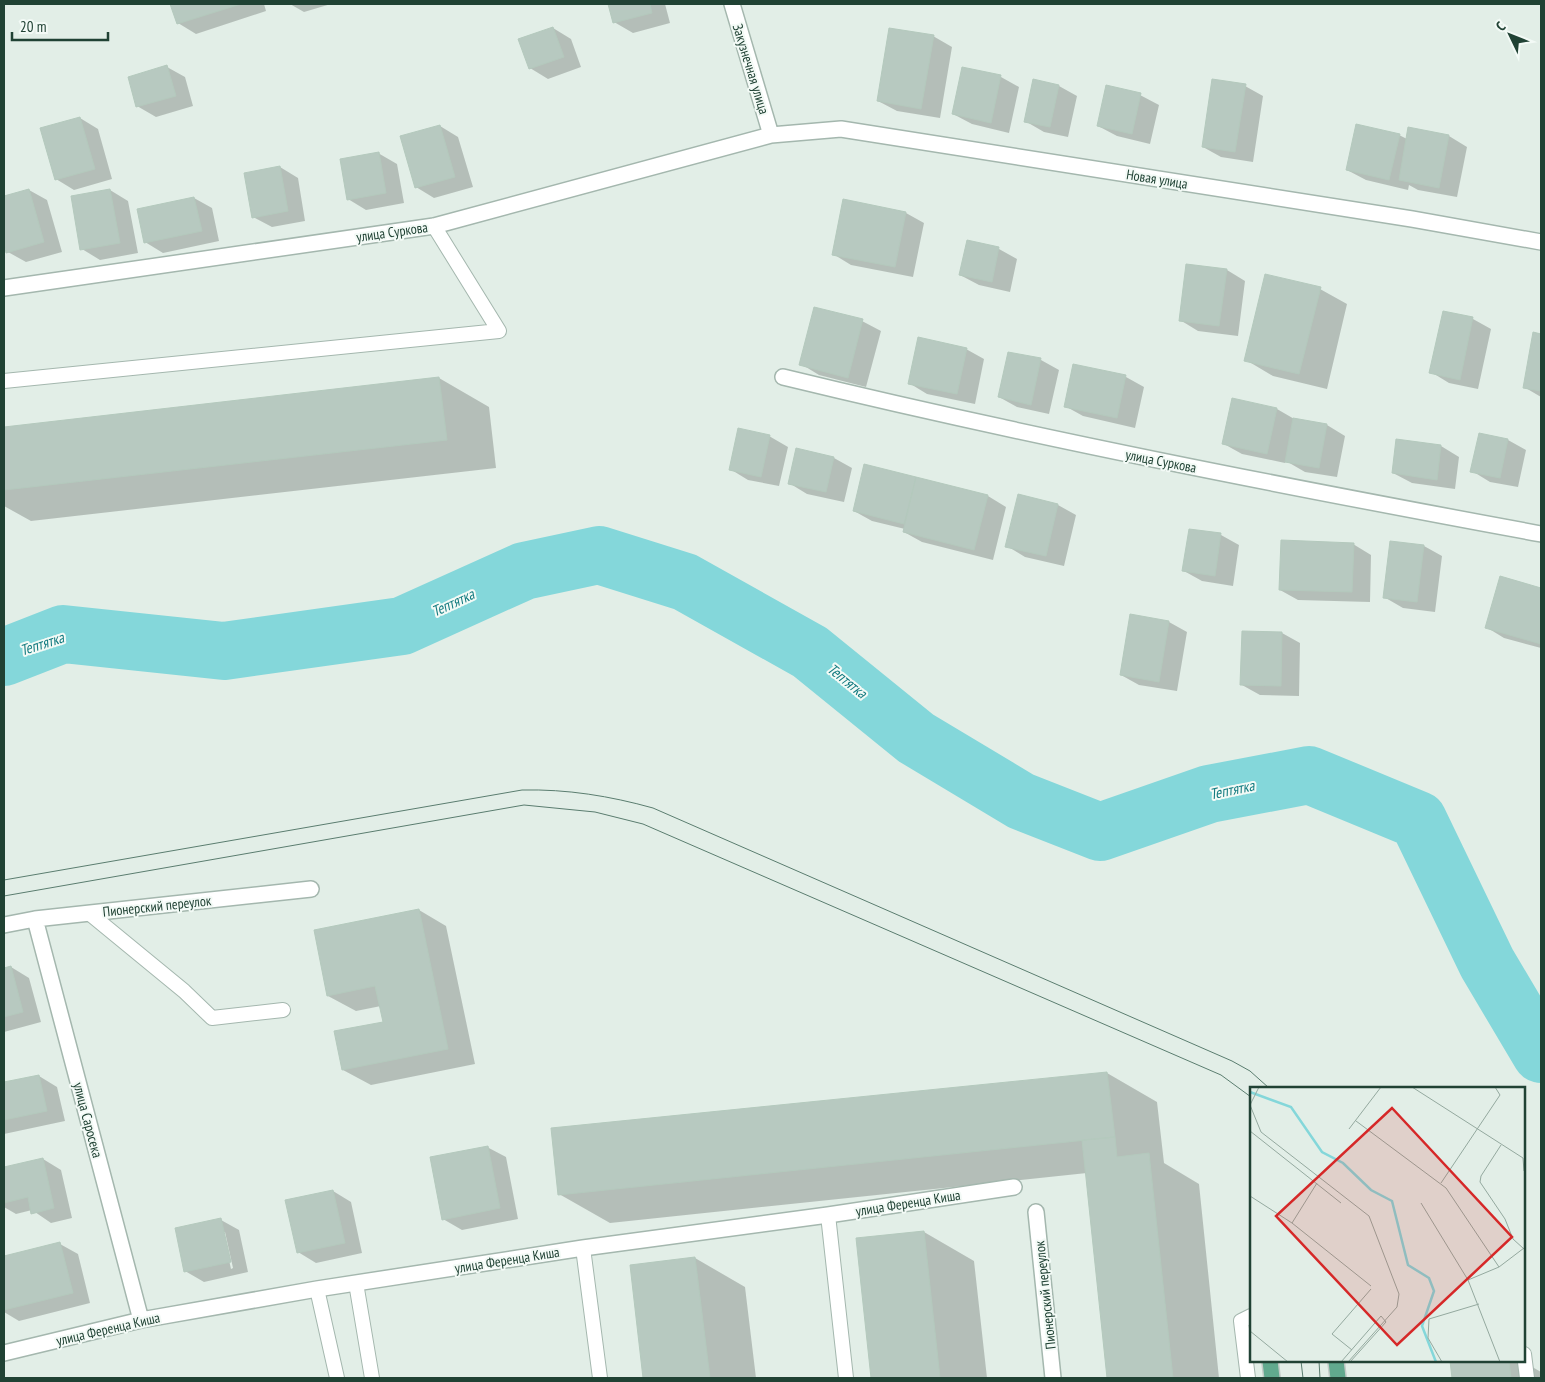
<svg xmlns="http://www.w3.org/2000/svg" width="1545" height="1382" font-family="'PT Sans Narrow',sans-serif">
<rect width="100%" height="100%" fill="#e2eee7"/>
<path fill="#0003" fill-rule="evenodd" d="M172 4H264L266 11 196 34 178 23Z
M290 4H331L304 12Z
M610 4H665L670 23 633 33 614 22Z
M553 28 571 39 581 67 548 79 530 68Z
M933 36 952 47 940 118 897 111 878 101Z
M167 67 185 77 193 106 156 117 137 106Z
M963 69 1001 77 1019 87 1009 133 972 124 953 114Z
M1059 86 1077 96 1068 137 1044 132 1025 121Z
M1245 86 1263 96 1253 162 1221 157 1203 147Z
M1140 95 1159 105 1150 144 1117 136 1098 126Z
M80 118 98 129 112 179 74 190 56 179Z
M440 126 458 137 473 187 434 198 416 187Z
M1399 135 1407 139 1449 136 1467 147 1457 197 1418 190 1409 185 1408 190 1366 180 1347 170Z
M378 153 397 164 404 203 366 210 348 199Z
M280 167 298 178 305 221 272 227 253 217Z
M29 190 47 200 62 252 26 262 8 252 4 239V197Z
M110 190 128 201 138 253 100 260 82 249Z
M194 198 212 208 219 241 163 253 145 242Z
M844 201 906 213 924 223 913 277 851 265 833 254Z
M968 242 999 249 1017 259 1010 292 979 285 960 275Z
M1188 265 1227 270 1245 281 1238 336 1198 331 1180 320Z
M1320 289 1347 304 1327 389 1273 376 1246 360Z
M1444 312 1473 319 1491 329 1478 389 1449 383 1431 372Z
M862 321 881 331 866 387 819 375 801 364Z
M1534 334 1541 335V397L1524 387Z
M966 349 984 359 975 404 927 394 909 383Z
M1009 353 1041 360 1059 370 1049 414 1017 407 999 397Z
M1074 365 1126 377 1144 387 1135 428 1083 416 1065 406Z
M439 378 489 407 496 468 31 521 4 506V428Z
M1233 399 1277 409 1296 420 1327 425 1345 436 1337 477 1305 472 1286 461 1285 463 1242 454 1224 444Z
M1480 434 1508 440 1526 450 1518 487 1490 482 1472 471Z
M769 436 788 447 779 486 748 480 730 469Z
M1441 446 1459 457 1455 489 1412 483 1393 473Z
M797 449 834 458 852 468 844 502 807 494 789 483Z
M865 466 988 496 1006 507 993 560 922 542 904 532 905 529 872 521 854 511Z
M1019 495 1058 505 1076 515 1064 566 1025 557 1007 546Z
M1190 530 1221 535 1239 545 1233 586 1202 581 1184 571Z
M1353 544 1371 555 1370 602 1298 600 1280 590Z
M1424 546 1442 556 1435 612 1403 608 1384 597Z
M1501 577 1541 589V648L1504 638 1486 627Z
M1131 615 1169 622 1187 632 1177 691 1139 685 1121 675Z
M1243 632 1282 633 1300 643 1299 696 1260 695 1242 685Z
M419 910 446 926 475 1064 371 1085 343 1070 384 1023 381 1006 356 1011 328 996Z
M11 967 29 978 41 1022 4 1032V969Z
M1107 1073 1157 1102 1164 1163 1199 1184 1219 1378H1108L1087 1173 610 1223 559 1194 552 1129Z
M39 1076 57 1087 65 1121 4 1134V1084Z
M487 1147 506 1157 518 1219 462 1230 443 1219Z
M43 1159 61 1170 72 1218 51 1223 32 1210 16 1214 4 1207V1168Z
M333 1191 351 1202 362 1253 316 1263 298 1252Z
M221 1220 239 1230 248 1272 204 1282 185 1271ZM223 1232H225L233 1268 231 1269Z
M924 1232 974 1261 987 1378H873L858 1239Z
M60 1244 78 1254 90 1303 19 1321 4 1312V1258Z
M695 1258 745 1287 756 1378H644L631 1266Z
M1451 1361H1522L1541 1372V1378H1453Z"/>
<g fill="none" stroke-linecap="round" stroke-linejoin="round">
<path stroke="#84d7da" stroke-width="58" d="M4 657 63 634 224 651 402 626 524 571 599 555 685 582 810 652 916 738 1021 801 1100 832 1209 794 1309 775 1418 820 1487 963 1541 1054"/>
</g>
<path fill="#b7c9c0" stroke="#b4c9bd" d="M170 4H241L177 24Z
M608 4H650L652 13 613 23Z
M553 27 564 57 529 69 518 39Z
M889 28 934 35 921 109 877 101Z
M167 65 176 96 136 107 128 77Z
M962 67 1001 75 991 123 952 114Z
M1033 79 1059 85 1050 127 1024 122Z
M1212 79 1246 84 1235 152 1202 147Z
M1106 85 1141 93 1132 134 1097 126Z
M80 117 95 169 55 180 40 128Z
M1356 124 1400 134 1389 180 1346 170Z
M440 125 455 177 415 188 400 136Z
M1408 127 1449 135 1439 188 1399 180Z
M379 152 386 193 347 200 340 159Z
M280 166 288 211 252 218 244 173Z
M29 189 44 242 6 253 4 243V196Z
M110 189 120 243 80 250 71 196Z
M194 197 202 231 144 243 137 209Z
M843 199 906 212 895 267 832 255Z
M967 240 999 247 992 282 959 275Z
M1186 264 1227 269 1219 326 1179 321Z
M1265 274 1321 287 1299 374 1244 361Z
M814 307 863 319 848 378 799 365Z
M1443 311 1473 317 1460 380 1429 373Z
M1533 332 1541 334V391L1523 388Z
M918 337 967 348 957 394 908 384Z
M1008 352 1041 358 1031 405 998 397Z
M1073 364 1126 375 1117 418 1064 407Z
M439 377 447 440 4 490V427Z
M1232 398 1277 408 1267 454 1222 444Z
M1293 418 1327 424 1319 468 1285 462Z
M738 428 770 435 761 477 729 470Z
M1479 433 1508 439 1500 478 1470 472Z
M1396 439 1441 445 1437 480 1392 473Z
M796 448 834 457 826 492 788 484Z
M864 464 916 477 904 524 853 511Z
M916 477 988 495 974 550 903 532Z
M1018 494 1058 504 1046 556 1005 547Z
M1189 529 1221 533 1215 576 1182 571Z
M1281 540 1354 543 1352 592 1279 590Z
M1390 541 1424 545 1417 602 1383 598Z
M1500 576 1541 588V644L1485 628Z
M1130 614 1169 621 1159 682 1120 675Z
M1242 631 1282 632 1281 686 1240 685Z
M419 909 448 1049 342 1070 334 1031 383 1022 375 986 327 996 314 930Z
M11 966 23 1012 4 1017V968Z
M1107 1072 1115 1137 558 1195 551 1128Z
M39 1075 47 1111 4 1120V1082Z
M1115 1137 1117 1157 1149 1153 1173 1378H1107L1082 1140Z
M488 1146 500 1208 442 1220 430 1157Z
M43 1158 54 1208 31 1214 28 1197 4 1203V1167Z
M333 1190 345 1243 297 1253 285 1200Z
M221 1218 231 1262 184 1272 175 1228Z
M924 1231 940 1378H871L856 1238Z
M60 1242 73 1293 4 1310V1256Z
M695 1257 710 1378H643L630 1265Z
M1450 1361H1509L1511 1378H1452Z"/>
<g fill="none" stroke-linecap="round" stroke-linejoin="round">
<g stroke="#a4b7ae" stroke-width="16">
<path id="service" d="M4 381 499 331 434 226
M89 913 184 991 212 1018 283 1010
M828 1215 846 1378
M583 1248 600 1378
M356 1283 372 1378
M317 1289 337 1378
M1524 1354 1527 1378
M1248 1378 1241 1321 1251 1316"/>
</g>
<g stroke="#a4b7ae" stroke-width="18">
<path id="minor" d="M732 4 771 135
M4 288 434 226 771 135 841 129 1412 219 1541 242
M783 377C1034 438 1287 487 1541 534
M35 919 141 1320
M4 925 35 919 311 889
M1036 1212 1053 1378
M4 1353 141 1320 317 1289 583 1248 828 1215 1014 1187"/>
</g>
<g stroke="#c1cac6" stroke-width="18">
<path id="primary" d="M1270 1361 1272 1378
M1336 1361 1338 1378"/>
</g>
<use href="#service" stroke="#fff" stroke-width="14"/>
<use href="#minor" stroke="#fff" stroke-width="15"/>
<use href="#primary" stroke="#61a98e" stroke-width="15"/>
<path stroke="#5a7d6f" stroke-width="1" d="M4 880 522 790C567 789 610 796 653 808L1232 1061 1250 1071 1269 1088
M4 896 524 805 595 812 643 824 1221 1075 1251 1097
M1301 1361 1303 1378
M1319 1361 1320 1378"/>
</g>
<g text-anchor="middle" stroke-width="4" stroke-linejoin="round" paint-order="stroke">
<g font-size="14" fill="#204234" stroke="#f3faf6">
<text transform="translate(751 69) rotate(73)" y="5">Закузнечная улица</text>
<text transform="translate(1157 179) rotate(9)" y="5">Новая улица</text>
<text transform="translate(392 232) rotate(-8)" y="5">улица Суркова</text>
<text transform="translate(1161 461) rotate(11)" y="5">улица Суркова</text>
<text transform="translate(157 906) rotate(-6)" y="5">Пионерский переулок</text>
<text transform="translate(88 1120) rotate(75)" y="5">улица Саросека</text>
<text transform="translate(908 1203) rotate(-9)" y="5">улица Ференца Киша</text>
<text transform="translate(507 1260) rotate(-9)" y="5">улица Ференца Киша</text>
<text transform="translate(1045 1295) rotate(-96)" y="5">Пионерский переулок</text>
<text transform="translate(108 1329) rotate(-13)" y="5">улица Ференца Киша</text>
</g>
<g font-size="15" font-style="italic" fill="#127a7f" stroke="#f3faf6">
<text transform="translate(453 603) rotate(-25)" y="5">Тептятка</text>
<text transform="translate(42 644) rotate(-18)" y="5">Тептятка</text>
<text transform="translate(847 681) rotate(39)" y="5">Тептятка</text>
<text transform="translate(1232 790) rotate(-12)" y="5">Тептятка</text>
</g>
</g>
<g transform="translate(1250 1087)">
<rect width="275" height="275" fill="#e2eee7"/>
<path fill="none" stroke="#84d7da" stroke-width="2.5" d="M0 5 41 20 72 65 93 76 121 103 142 114 158 178 179 191 184 204 172 239 186 275"/>
<path fill="none" stroke="#94a99f" stroke-width="1" d="M9 0 0 18 11 45 119 129 149 207 147 220 98 275M162 0 273 71 274 84M106 34 196 101 249 180M99 42 131 0M0 44 91 116M251 58 231 89 230 95 255 132 263 152 274 162M191 96 250 8 245 0M0 109 42 136 121 199M171 116 218 193 250 275M42 136 67 96M218 193 249 180 274 161M0 244 38 275M102 263 82 247 121 202M91 275 131 229 136 235 100 275M192 275 178 251 179 232 229 217"/>
<path fill="#d62828" fill-opacity="0.15" stroke="#d62828" stroke-width="2.5" d="M142 21 262 150 147 258 26 129Z"/>
<rect width="275" height="275" fill="none" stroke="#204234" stroke-width="2.5"/>
</g>
<rect width="1545" height="1382" fill="none" stroke="#204234" stroke-width="10"/>
<g transform="translate(1510 35) rotate(313)" stroke="#f3faf6" stroke-width="4" paint-order="stroke">
<path d="M0-4L9 19L0 12L-9 19Z" fill="#204234"/>
<text y="-8" font-size="14" font-weight="bold" text-anchor="middle" fill="#204234">С</text>
</g>
<path d="M12 32v8h96v-8" fill="none" stroke="#204234" stroke-width="2.5"/>
<text x="20" y="32" font-size="15" fill="#204234" stroke="#f3faf6" stroke-width="4" paint-order="stroke">20 m</text>
</svg>
